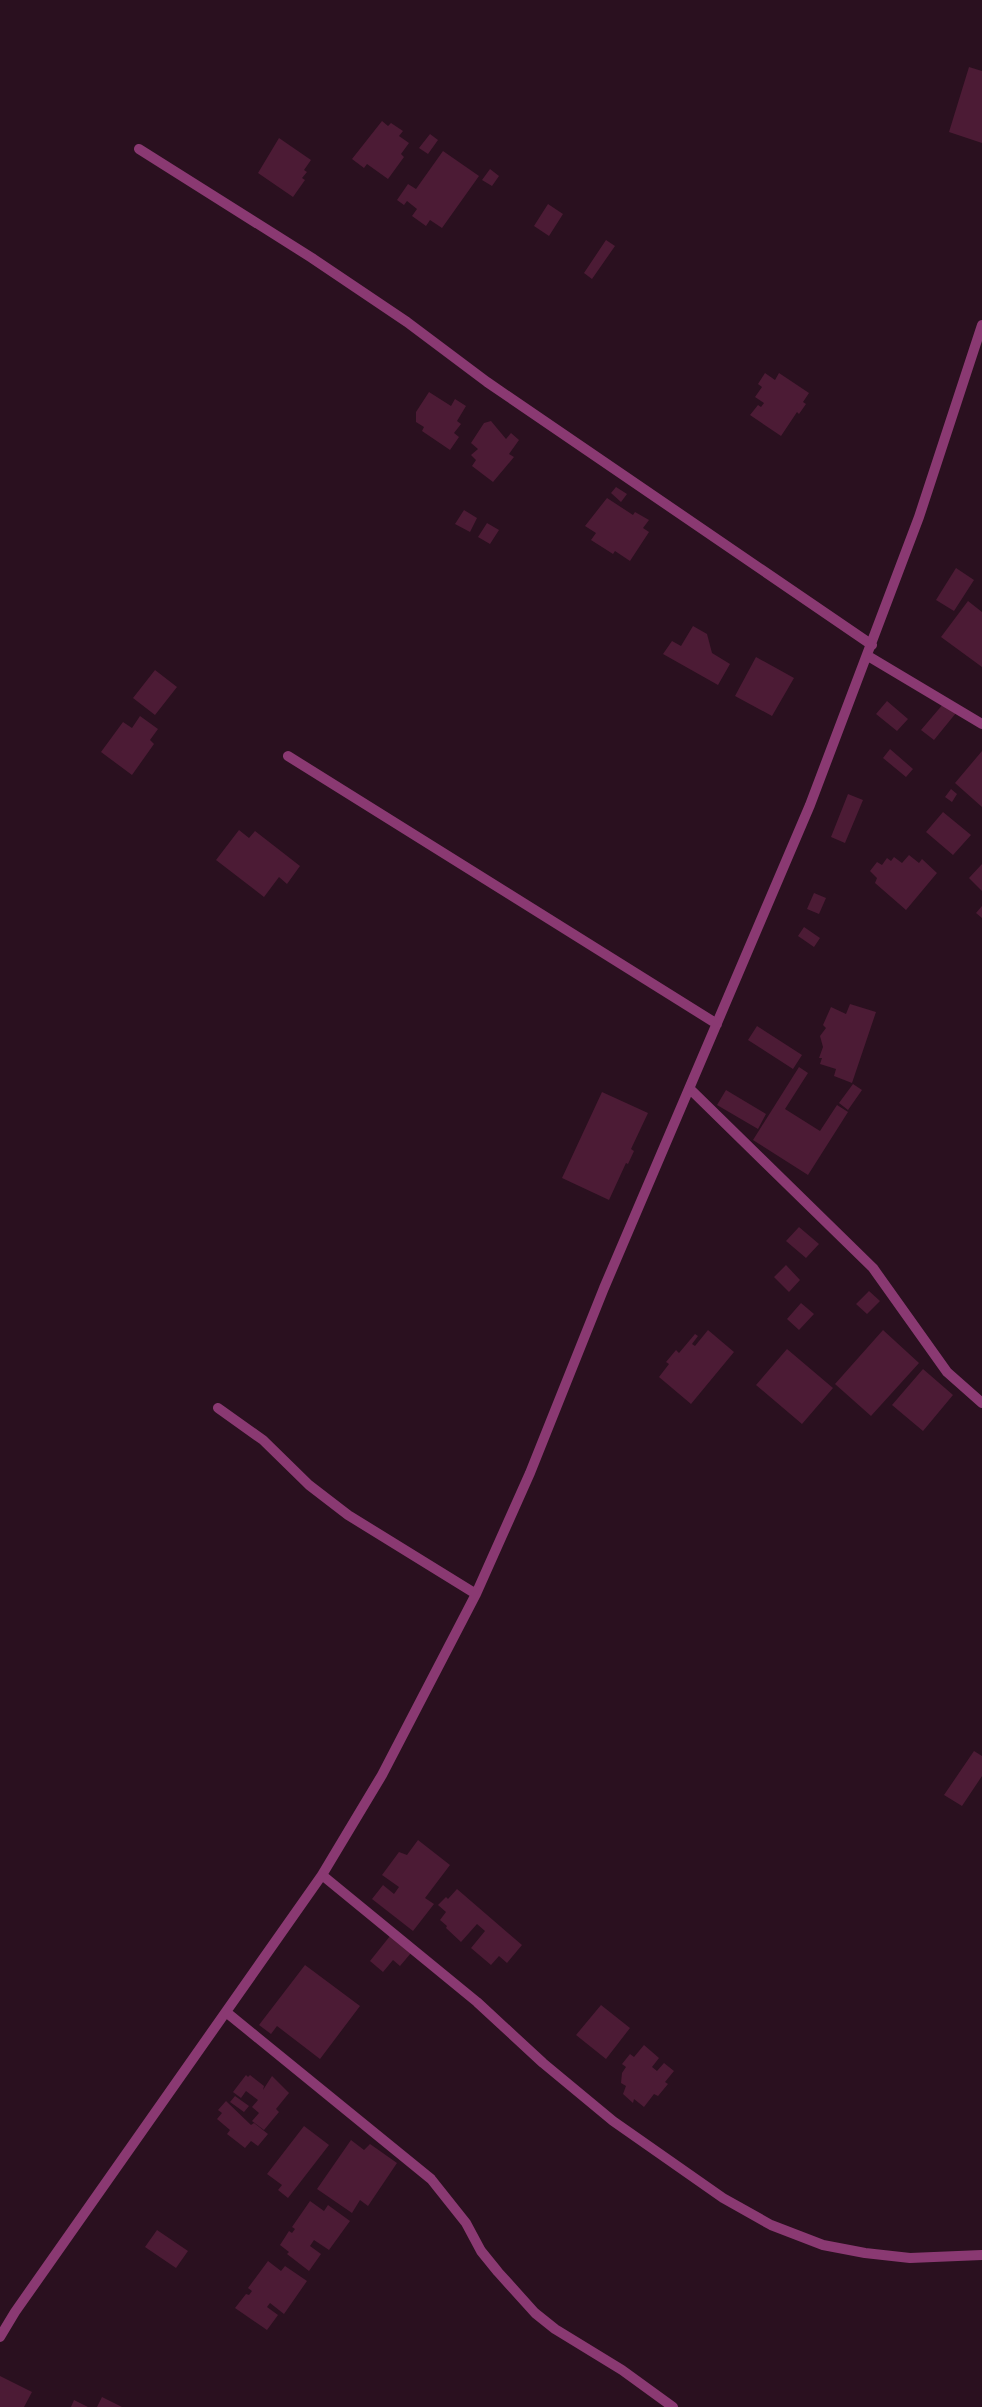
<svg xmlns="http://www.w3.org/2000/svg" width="982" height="2407" font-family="'DM Sans',sans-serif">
<rect width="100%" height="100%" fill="#2a101f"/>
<path fill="#4c1b35" d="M969 67 982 71V143L949 132Z
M382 121 388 126 391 123 403 131 399 136 409 143 401 154 404 157 388 179 367 164 364 168 352 159Z
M430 134 438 140 428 154 419 148Z
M279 138 311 160 304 170 307 172 302 178 305 180 293 197 258 173Z
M443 151 479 176 442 228 430 220 426 226 412 216 417 209 407 201 404 205 397 200 408 184 416 189Z
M490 169 499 176 492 186 482 180Z
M548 204 563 214 549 236 534 226Z
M606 240 615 246 592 279 584 273Z
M765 373 775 380 779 373 809 393 803 402 806 404 799 414 797 412 781 436 750 415 758 405 761 407 764 403 755 397 762 387 758 384Z
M429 392 451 406 455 399 466 406 457 421 461 424 454 433 459 437 450 450 422 431 424 427 416 422V412Z
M491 421 506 439 511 433 519 440 509 454 514 457 493 482 472 466 476 460 471 455 478 449 471 443 484 423Z
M616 487 627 494 621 502 611 493Z
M607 498 633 515 635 512 649 520 643 528 649 532 630 561 615 551 613 554 591 540 596 533 585 526Z
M464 510 477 518 470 532 455 524Z
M487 523 499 530 490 544 478 537Z
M956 568 974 580 954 611 936 600Z
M968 601 982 612V667L941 637Z
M693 626 707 634 712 653 730 664 718 685 663 654 672 641 681 646Z
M756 657 794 678 772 716 735 696Z
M155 670 177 687 155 715 133 698Z
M887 701 908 719 897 731 876 714Z
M944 703 956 713 934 740 921 730Z
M140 716 158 729 150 740 154 744 132 775 101 752 123 722 132 728Z
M890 749 913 769 906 777 883 758Z
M982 751V807L955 783Z
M951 789 957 794 952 802 945 797Z
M848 794 863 800 845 843 831 837Z
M943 812 971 835 953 855 926 832Z
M239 830 249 838 255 831 300 866 287 884 279 877 264 897 216 860Z
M909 855 919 863 922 859 937 873 906 910 875 883 877 878 870 871 877 862 882 865 887 858 891 861 894 857 902 863Z
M982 864V891L969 878Z
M814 893 826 898 819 914 807 909Z
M982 906V918L976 913Z
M804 927 820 938 814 947 798 936Z
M850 1004 876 1012 852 1083 834 1076 836 1069 820 1064 822 1058H819L823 1047 820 1036 826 1028 823 1025 831 1007 846 1014Z
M757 1026 802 1055 793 1069 748 1040Z
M799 1067 808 1073 785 1109 820 1131 837 1105 848 1112 808 1175 753 1140Z
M853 1084 862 1090 848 1110 839 1103Z
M726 1090 766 1114 758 1129 717 1105Z
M602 1092 648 1113 631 1149 634 1151 628 1164 626 1163 609 1200 562 1178Z
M799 1227 819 1244 806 1258 786 1241Z
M786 1265 800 1280 789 1292 774 1277Z
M869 1291 880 1301 867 1314 856 1304Z
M801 1303 814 1314 799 1330 787 1319Z
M708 1330 734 1352 691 1404 659 1377 669 1364 666 1362 676 1350 679 1353 695 1334 698 1336 692 1344 695 1346Z
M883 1330 919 1363 871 1416 835 1384Z
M787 1349 833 1388 802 1424 756 1385Z
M923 1369 953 1395 923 1431 892 1405Z
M974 1751 982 1756V1776L962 1806 944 1795Z
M418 1840 450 1865 425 1898 434 1904 413 1931 372 1899 383 1885 394 1894 399 1887 382 1875 399 1852 407 1855Z
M457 1889 522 1945 507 1963 499 1956 491 1965 471 1948 485 1931 477 1924 461 1942 446 1928 447 1926 440 1920 446 1912 438 1905 446 1897 448 1899Z
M390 1936 411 1953 400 1966 393 1960 383 1972 370 1961Z
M305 1965 360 2006 320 2059 277 2026 271 2034 259 2025Z
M601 2005 630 2028 606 2059 576 2035Z
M644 2045 659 2058 652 2067 657 2071 664 2063 674 2071 665 2082 668 2084 658 2096 654 2094 644 2107 634 2099 633 2103 623 2094 626 2086 621 2083 622 2073 626 2067 622 2064 630 2054 634 2057Z
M246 2075 248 2077 250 2075 264 2086 263 2090 272 2076 289 2093 276 2109 279 2112 264 2130 252 2121 259 2113 252 2107 258 2100 246 2091 241 2098 233 2092Z
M235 2096 249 2106 244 2112 230 2102Z
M226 2101 251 2125 254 2123 268 2134 258 2146 251 2141 245 2148 227 2134 230 2130 217 2119 222 2113 218 2110Z
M304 2126 329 2145 288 2198 278 2190 282 2185 267 2174Z
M351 2140 364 2150 370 2144 397 2163 368 2206 360 2200 352 2213 317 2189Z
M310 2201 324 2211 328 2205 350 2221 329 2250 314 2240 310 2246 321 2254 309 2271 287 2254 289 2252 280 2245 289 2231 292 2233 295 2229 292 2227Z
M157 2230 188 2251 176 2268 145 2247Z
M268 2261 281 2271 285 2266 307 2281 284 2314 270 2303 267 2307 278 2315 267 2330 235 2308 246 2294 249 2295 252 2291 248 2288Z
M0 2376 32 2392 24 2407H0Z
M102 2397 122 2407H97Z
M74 2400 88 2407H71Z"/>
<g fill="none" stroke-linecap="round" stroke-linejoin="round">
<path stroke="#8a3972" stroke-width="10" d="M139 149 312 258 407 322 487 382 872 645
M868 656 982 724
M288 756 717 1024
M690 1089 873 1268 947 1372 982 1403
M218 1408 263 1440 309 1485 348 1515 476 1594
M322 1875 477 2002 543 2063 613 2121 723 2198 771 2225 823 2245 865 2253 910 2258 982 2255
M226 2012 431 2179 466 2223 481 2251 498 2272 535 2313 555 2329 622 2370 673 2407
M0 2337 15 2312 322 1875 382 1775 476 1594 530 1473 604 1288 810 805 919 517 982 325"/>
</g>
</svg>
